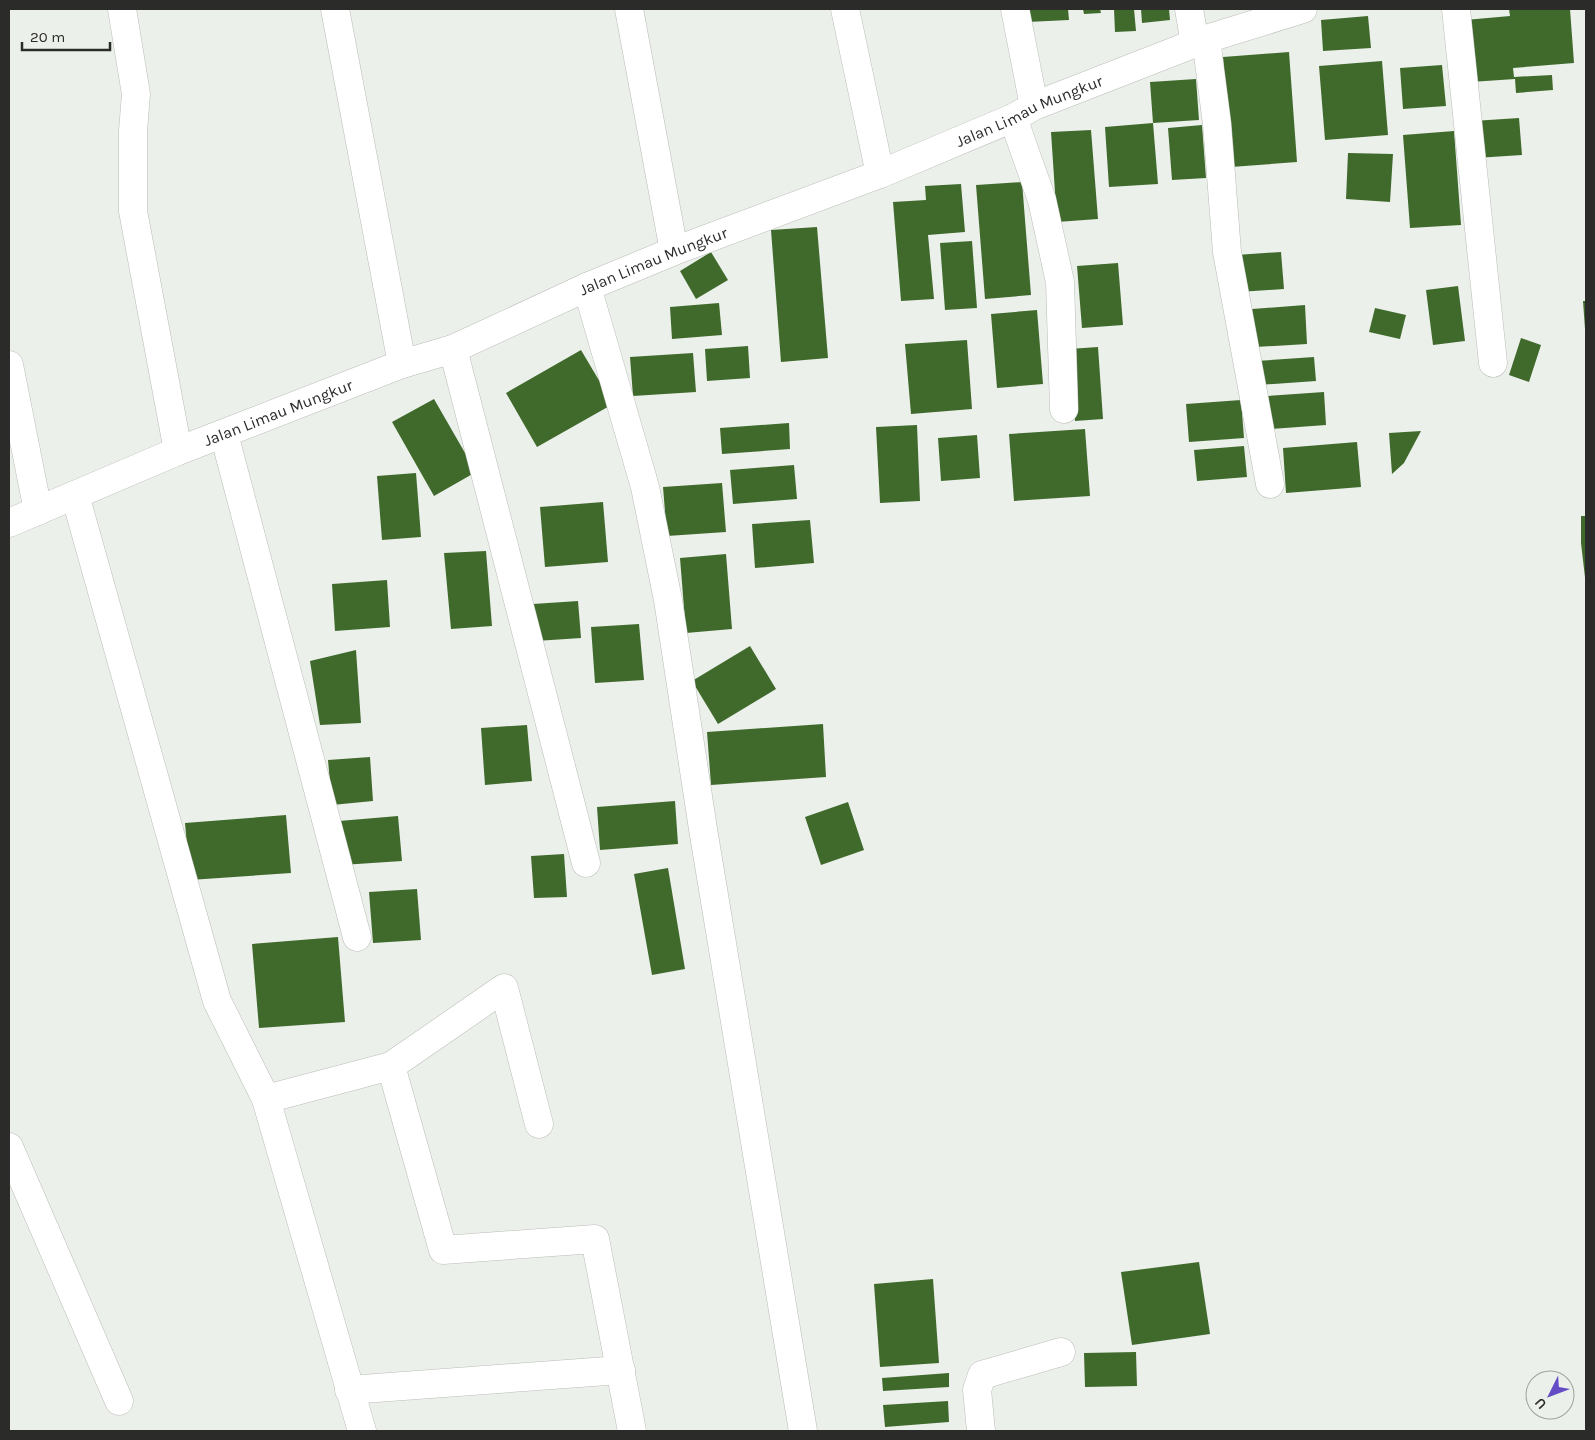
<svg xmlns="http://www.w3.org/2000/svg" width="1595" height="1440" font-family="Karla,sans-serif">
<rect width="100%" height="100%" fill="#ecf0eb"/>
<path fill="#3f6a2c" d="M1025 9H1068L1069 20 1027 22Z
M1083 9H1100L1101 13 1084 14Z
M1114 9H1134L1136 31 1115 32Z
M1141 9H1169L1170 20 1142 23Z
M1509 9H1570L1574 63 1513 68 1514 77 1552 75 1553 90 1516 93 1515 79 1471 82 1465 20 1510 16Z
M1368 16 1371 48 1323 51 1321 20Z
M1289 52 1297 162 1231 167 1223 57Z
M1382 61 1388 135 1325 140 1319 66Z
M1442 65 1446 106 1403 109 1400 68Z
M1196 79 1199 120 1153 123 1150 82Z
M1519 118 1522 155 1476 158 1473 121Z
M1153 123 1158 184 1109 187 1105 127Z
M1202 125 1206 178 1172 180 1168 128Z
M1091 130 1098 219 1057 222 1051 132Z
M1454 131 1461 225 1410 228 1403 135Z
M1348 153 1393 154 1390 202 1346 199Z
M1022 182 1031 295 985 299 976 185Z
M961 184 965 232 928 235 934 299 901 301 893 202 926 200 925 186Z
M817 227 828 358 781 362 771 230Z
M972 241 977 308 945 310 940 243Z
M711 252 728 280 696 299 680 271Z
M1281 252 1284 289 1239 292 1236 255Z
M1118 263 1123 325 1082 328 1077 266Z
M1458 286 1465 341 1433 345 1426 290Z
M1583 301H1586V329H1585Z
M719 303 722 335 672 339 670 307Z
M1305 305 1307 344 1255 347 1252 309Z
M1375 308 1406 315 1400 339 1369 332Z
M1037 310 1043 384 997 388 991 314Z
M1521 338 1541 345 1529 382 1509 375Z
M967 340 972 409 911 414 905 344Z
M748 346 750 378 707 381 705 349Z
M1098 347 1103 419 1075 421 1069 349Z
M581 350 613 404 537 447 506 393Z
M693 353 696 392 633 396 630 357Z
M1314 357 1316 381 1258 385 1256 361Z
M1324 392 1326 425 1271 429 1268 396Z
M434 399 476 472 434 496 392 422Z
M1241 400 1244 438 1189 442 1186 404Z
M789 423 790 449 722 454 720 428Z
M917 425 920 501 880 503 876 427Z
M1085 429 1090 496 1014 501 1009 434Z
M1421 431 1404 463 1392 474 1389 433Z
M977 435 980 478 941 481 938 438Z
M1357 442 1361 487 1286 493 1283 448Z
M1244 446 1247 477 1197 481 1194 450Z
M794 465 797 499 733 504 730 470Z
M416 473 421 537 382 540 377 476Z
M722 483 726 532 667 536 663 487Z
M603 502 608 562 545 567 540 507Z
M1581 516H1586V586L1581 543Z
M810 520 814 563 755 568 752 524Z
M486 551 492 626 451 629 444 553Z
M726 554 732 629 686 633 680 558Z
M387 580 390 627 335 631 332 584Z
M578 601 581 638 536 641 533 604Z
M639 624 644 680 595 683 591 627Z
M750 646 776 689 718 724 692 681Z
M356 650 361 723 320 725 310 661Z
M823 724 826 777 711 785 707 732Z
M527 725 532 781 485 785 481 728Z
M370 757 373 801 332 805 328 760Z
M675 801 678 844 600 850 597 807Z
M848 802 864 850 821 865 805 817Z
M286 815 291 873 190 880 185 823Z
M398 816 402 861 342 865 339 821Z
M564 854 567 897 534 898 531 856Z
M668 868 685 969 652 975 634 874Z
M417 889 421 940 373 943 369 892Z
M338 937 345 1022 259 1028 252 944Z
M1199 1262 1210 1334 1132 1345 1121 1272Z
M933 1279 939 1363 880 1367 874 1284Z
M1136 1352 1137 1386 1085 1387 1084 1353Z
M949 1373V1387L883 1391 882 1378Z
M948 1401 949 1422 885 1427 883 1405Z"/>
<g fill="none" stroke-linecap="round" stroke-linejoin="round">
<g stroke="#babdb8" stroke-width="29">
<g id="minor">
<path d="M122 9 136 94 133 131V211L178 451"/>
<path d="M335 9 402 364"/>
<path d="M629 9 674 251"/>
<path d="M845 9 880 174"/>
<path d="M1015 9 1034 106"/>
<path d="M1189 9 1195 44"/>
<path d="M1456 9 1493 363"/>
<path d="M1206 39 1217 124 1227 252 1270 484"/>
<path d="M1013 118 1042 200 1060 282 1064 409"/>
<path d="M587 287 645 487 668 600 703 829 803 1431"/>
<path d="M453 349 586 863"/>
<path d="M9 365 38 511"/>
<path d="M224 434 357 937"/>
<path d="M75 495 217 1001 266 1099 362 1431"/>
<path id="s1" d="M9 523 178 451 402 364 453 349 587 287 674 251 880 174 1013 118 1034 106 1206 39 1303 9"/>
<path d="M391 1066 443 1250 595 1239 632 1431"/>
<path d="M266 1099 391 1066 504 988 539 1124"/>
<path d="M9 1147 119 1401"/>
<path d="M349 1390 621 1370"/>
<path d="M981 1431 977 1390 982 1375 1061 1352"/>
</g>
</g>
<use href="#minor" stroke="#fff" stroke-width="28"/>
</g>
<g text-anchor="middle" stroke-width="5" stroke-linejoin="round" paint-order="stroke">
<g font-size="16" fill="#2b2c2a" stroke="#ecf0eb">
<text dy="6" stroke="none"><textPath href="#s1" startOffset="1101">Jalan Limau Mungkur</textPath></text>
<text dy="6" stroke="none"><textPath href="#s1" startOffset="696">Jalan Limau Mungkur</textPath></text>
<text dy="6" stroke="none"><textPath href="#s1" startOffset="291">Jalan Limau Mungkur</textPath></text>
</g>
</g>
<rect width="1595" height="1440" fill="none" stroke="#2b2c2a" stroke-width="20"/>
<g transform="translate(1550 1395) rotate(228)"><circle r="24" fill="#ecf0eb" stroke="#9fa29e"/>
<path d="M0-4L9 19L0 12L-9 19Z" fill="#634cc4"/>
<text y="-8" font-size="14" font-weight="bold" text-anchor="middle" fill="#2b2c2a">U</text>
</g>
<path d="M22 42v8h88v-8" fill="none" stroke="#2b2c2a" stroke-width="2.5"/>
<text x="30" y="42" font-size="15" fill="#2b2c2a" stroke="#ecf0eb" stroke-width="4" paint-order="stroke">20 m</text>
</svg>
